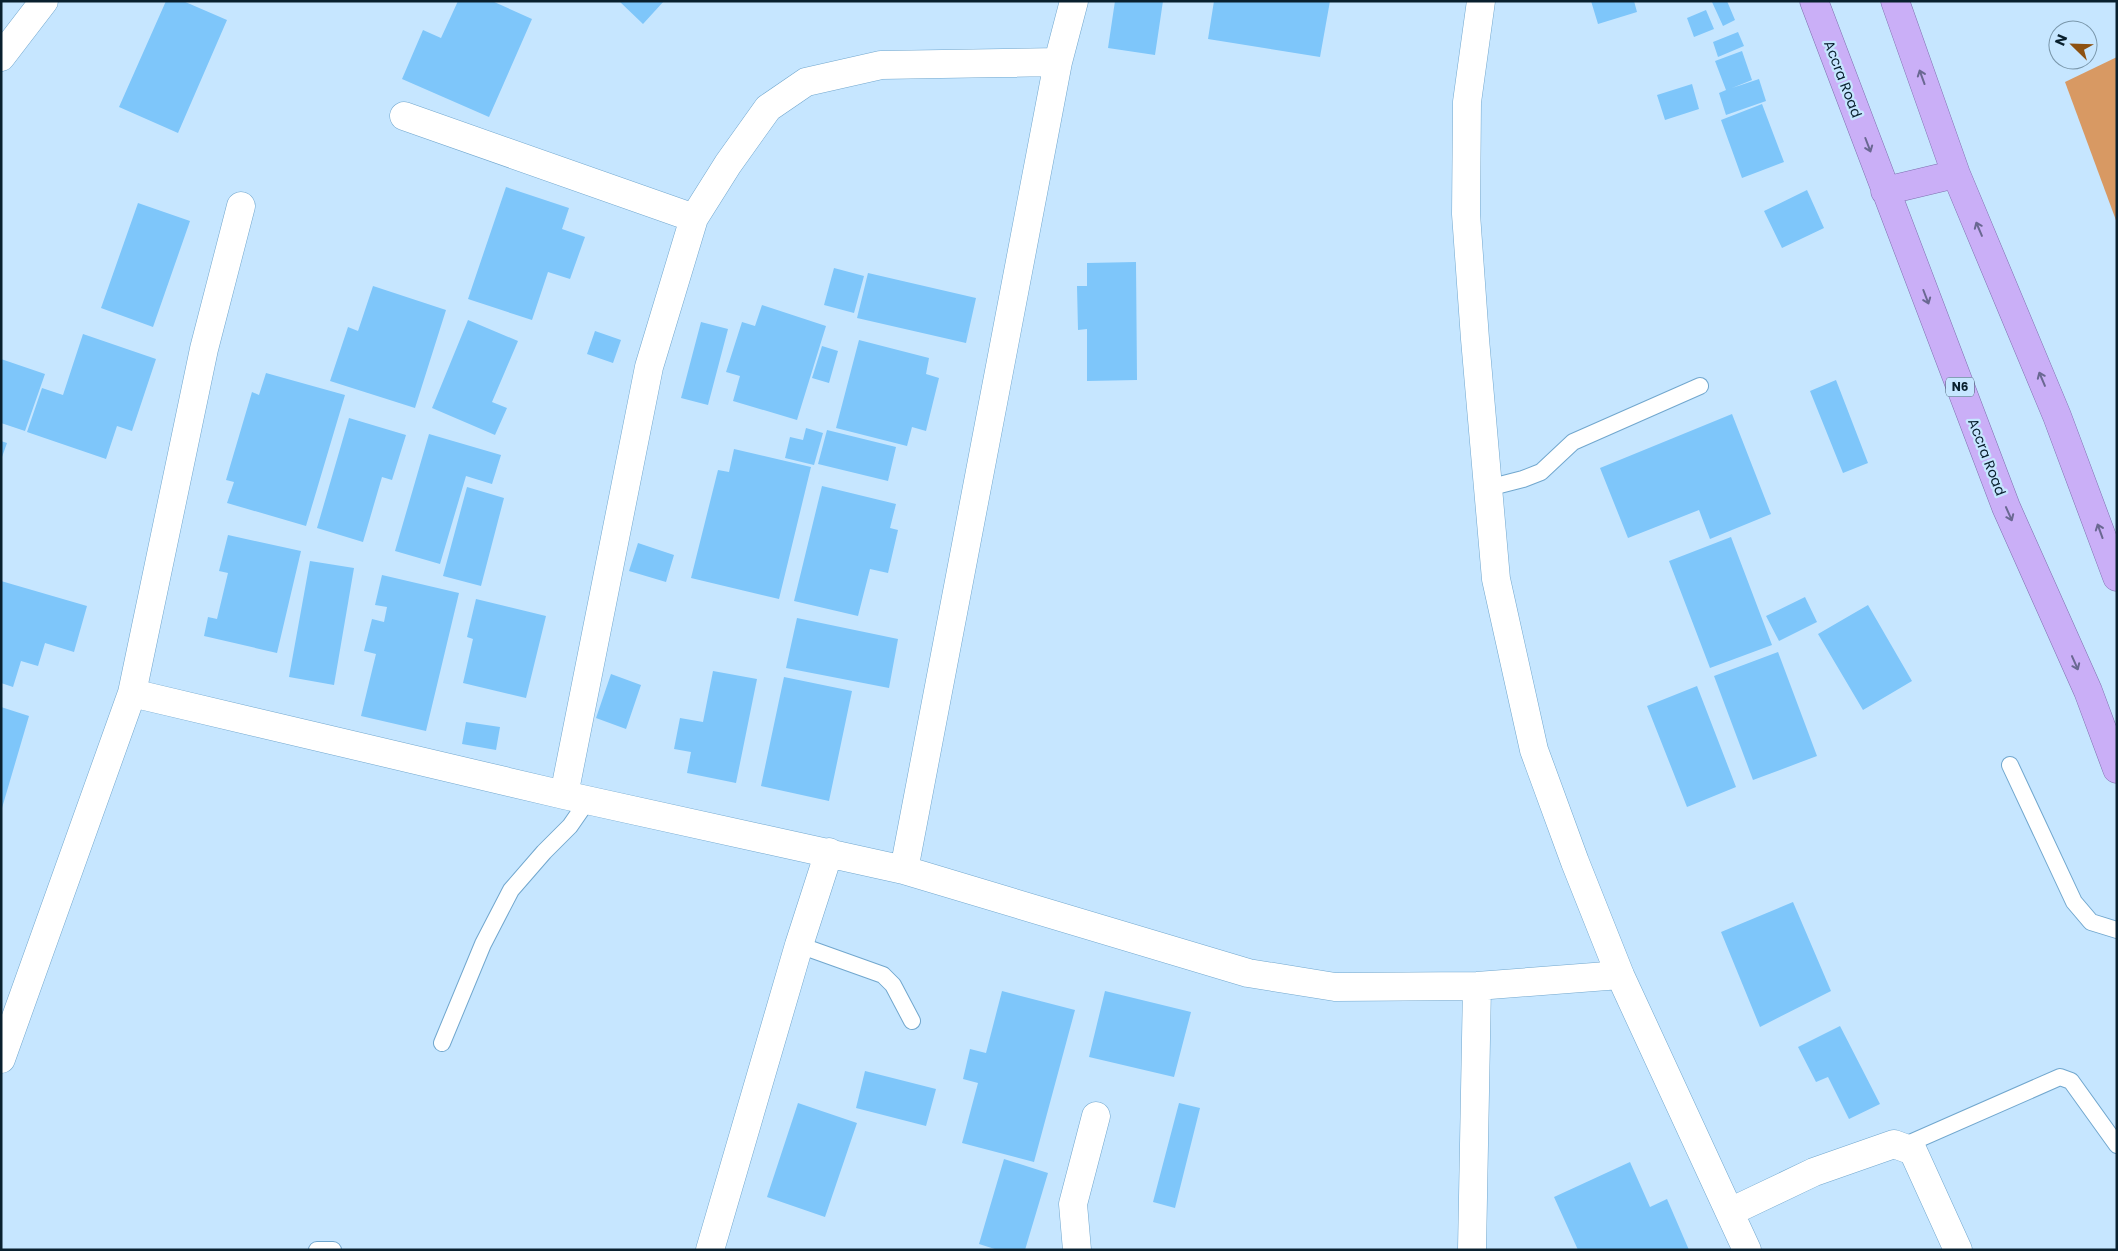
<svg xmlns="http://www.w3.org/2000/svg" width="2118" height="1251" font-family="Poppins,sans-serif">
<rect width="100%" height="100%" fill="#c6e6ff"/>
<path fill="#d89963" d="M2117 57V223L2065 82Z"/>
<path fill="#7ec6fa" d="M166 1H183L227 20 178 133 119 107Z
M458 1H492L532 19 489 117 402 79 423 30 441 38Z
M619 1H664L643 24Z
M1115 1H1163L1155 55 1108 48Z
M1214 1H1330L1320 57 1208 39Z
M1591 1H1634L1637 12 1598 24Z
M1727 1 1735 20 1723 26 1712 2Z
M1706 10 1714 29 1694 37 1687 18Z
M1738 32 1744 46 1718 57 1713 42Z
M1742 51 1752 80 1732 88 1759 79 1766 101 1726 115 1719 93 1726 90 1715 61Z
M1692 84 1699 109 1665 120 1657 95Z
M1762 104 1784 162 1742 178 1721 120Z
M506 187 569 208 562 229 585 237 570 279 548 272 532 320 468 299Z
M1807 190 1824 228 1782 248 1764 211Z
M138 203 190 221 153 327 101 308Z
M1136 262 1137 380 1087 381V329L1078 330 1077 286H1087V263Z
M834 268 864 276 854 313 824 305Z
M868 273 976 298 966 343 857 318Z
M373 286 446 310 415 408 330 381 348 327 358 331Z
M762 305 826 326 797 420 733 401 740 376 726 372 742 322 755 326Z
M468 320 518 341 492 402 507 408 495 435 432 408Z
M701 322 728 329 708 405 681 398Z
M595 331 621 340 613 363 587 354Z
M83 334 156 359 132 431 117 426 106 459 27 432 42 388 63 395Z
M859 340 929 358 926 374 939 378 926 431 912 427 907 446 836 428Z
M822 346 838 351 829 383 812 378Z
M1 359 45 374 25 431 1 423Z
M266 373 345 395 306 526 227 503 234 482 226 480 252 392 259 395Z
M1836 380 1868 463 1843 473 1810 391Z
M1732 414 1771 514 1710 539 1699 510 1628 538 1600 468Z
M349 418 406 435 392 480 382 477 363 542 317 528Z
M806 428 823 433 814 465 785 458 790 437 803 440Z
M827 430 896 447 888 481 818 464Z
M429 434 501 455 492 484 466 476 440 564 395 551Z
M1 441 7 443 2 457H1Z
M734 449 811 467 779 599 691 578 718 470 729 472Z
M822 486 896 504 890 528 898 530 888 573 870 569 858 616 794 601Z
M467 487 504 498 481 586 443 576Z
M228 535 301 551 277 653 204 636 208 617 217 619 228 573 219 571Z
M1731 537 1772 645 1710 668 1669 561Z
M638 543 674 555 666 582 629 571Z
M310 561 354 568 334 685 289 677Z
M382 575 459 593 426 731 361 716 376 654 364 651 372 619 384 622 387 607 375 605Z
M1 581 87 606 74 652 45 643 38 666 21 661 13 687 1 683Z
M1805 597 1817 622 1779 641 1766 616Z
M476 599 546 616 526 698 463 683 473 639 467 637Z
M1868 605 1912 681 1863 710 1818 634Z
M797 618 898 639 889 688 786 668Z
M1778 652 1817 756 1753 780 1714 676Z
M713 671 757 679 736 783 687 773 691 752 674 749 680 718 703 722Z
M611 674 641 685 626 729 596 718Z
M784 677 852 691 829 801 761 786Z
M1697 686 1736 787 1687 807 1647 706Z
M1 707 29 716 2 808H1Z
M466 722 500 727 496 750 462 744Z
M1793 902 1831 991 1760 1027 1721 932Z
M1002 991 1075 1010 1034 1162 962 1143 978 1083 963 1079 970 1049 986 1053Z
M1105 991 1191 1012 1174 1077 1089 1057Z
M1840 1026 1880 1104 1849 1119 1828 1077 1816 1082 1798 1047Z
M865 1071 936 1089 926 1126 856 1108Z
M798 1103 857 1123 825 1217 767 1197Z
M1179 1103 1200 1108 1175 1208 1153 1202Z
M1004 1159 1048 1173 1025 1250H998L979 1244Z
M1630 1162 1650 1207 1667 1199 1689 1250H1578L1554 1197Z"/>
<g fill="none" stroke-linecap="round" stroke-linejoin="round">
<g stroke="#71a7ce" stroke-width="18">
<path id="service" d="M1488 488 1523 479 1541 472 1573 442 1700 386
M2010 765 2074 902 2091 922 2117 930
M799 945 883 975 893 985 912 1021
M442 1043 483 944 511 890 544 852 570 826 588 800
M1903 1146 2060 1077 2071 1081 2117 1145
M317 1250H333"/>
</g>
<g stroke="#71a7ce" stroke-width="29">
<path id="minor" d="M1481 1 1467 102 1466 214 1475 339 1496 579 1534 750 1575 862 1620 975 1747 1250
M1 57 44 1
M404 116 694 218
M132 693 564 795 904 870 1248 973 1335 987 1477 986 1620 975
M564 795 649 367 694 218 728 164 768 108 806 82 881 65 1058 62
M904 870 1058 62 1074 1
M1 1059 132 693 204 349 241 206
M1730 1212 1814 1172 1894 1144 1913 1151 1958 1250
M710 1250 799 945 829 852
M1077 1250 1073 1204 1096 1116
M1472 1250 1477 986"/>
</g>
<g stroke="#7e70af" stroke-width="29">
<path id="trunk" d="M1814 1 2006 507 2088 691 2117 769
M1895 1 1956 174 2057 416 2117 577
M1885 191 1956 174"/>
</g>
<use href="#service" stroke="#fff" stroke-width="16"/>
<use href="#minor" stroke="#fff" stroke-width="28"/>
<use href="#trunk" stroke="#caaff7" stroke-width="28"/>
</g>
<defs><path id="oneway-shaft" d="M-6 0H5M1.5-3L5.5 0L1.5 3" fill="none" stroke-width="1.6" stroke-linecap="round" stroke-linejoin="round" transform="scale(1.25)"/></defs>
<g stroke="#6a6892">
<use href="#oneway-shaft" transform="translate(1922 77) rotate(-110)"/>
<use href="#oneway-shaft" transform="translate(1868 145) rotate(69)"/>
<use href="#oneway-shaft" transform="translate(1979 229) rotate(-113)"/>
<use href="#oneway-shaft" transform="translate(1926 297) rotate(69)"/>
<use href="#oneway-shaft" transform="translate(2042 379) rotate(-113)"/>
<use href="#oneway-shaft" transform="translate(2009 514) rotate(66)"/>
<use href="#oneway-shaft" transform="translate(2100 531) rotate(-110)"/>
<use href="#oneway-shaft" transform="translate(2075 663) rotate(66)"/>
</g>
<g text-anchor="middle" stroke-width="4.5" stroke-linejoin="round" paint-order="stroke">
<rect fill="#c6e6ff" stroke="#425b6d" stroke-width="1" x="1946" y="377.5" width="28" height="19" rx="4"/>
<g font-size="12" font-weight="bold" fill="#09202e">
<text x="1960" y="391">N6</text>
</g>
<g font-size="14" fill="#09202e" stroke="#c6e6ff">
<text transform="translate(1843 79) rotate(69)" y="5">Accra Road</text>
<text transform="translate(1987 457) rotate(69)" y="5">Accra Road</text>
</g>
</g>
<rect width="2118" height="1251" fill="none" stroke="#09202e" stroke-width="5"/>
<g transform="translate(2073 45) rotate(293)"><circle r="24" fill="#c6e6ff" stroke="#7a97ab"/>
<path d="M0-4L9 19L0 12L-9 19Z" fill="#8d5111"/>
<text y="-8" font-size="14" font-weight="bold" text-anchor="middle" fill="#09202e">N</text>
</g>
</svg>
